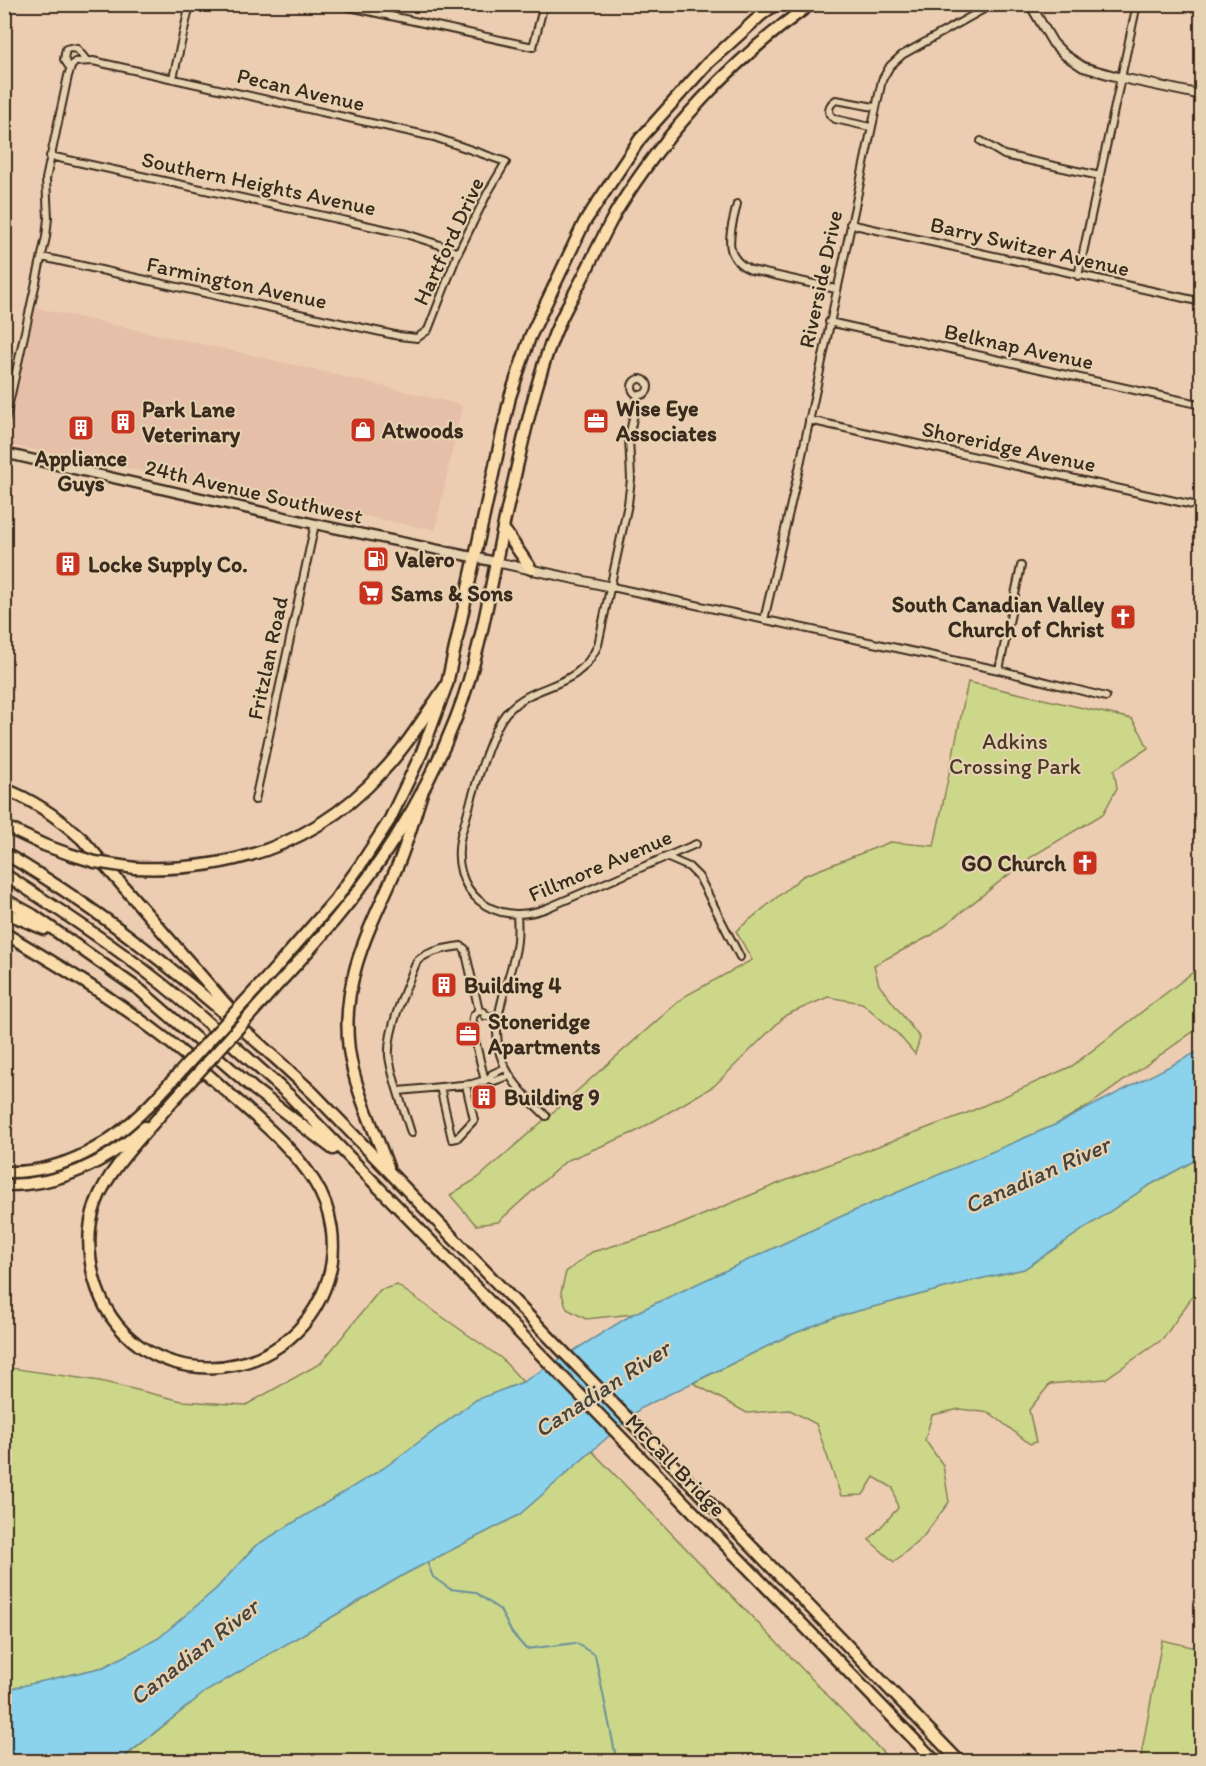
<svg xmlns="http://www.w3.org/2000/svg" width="1206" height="1766" font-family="Itim,sans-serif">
<rect width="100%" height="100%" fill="#edcdb1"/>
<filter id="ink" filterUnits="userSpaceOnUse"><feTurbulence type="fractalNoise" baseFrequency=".0167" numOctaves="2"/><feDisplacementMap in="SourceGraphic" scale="12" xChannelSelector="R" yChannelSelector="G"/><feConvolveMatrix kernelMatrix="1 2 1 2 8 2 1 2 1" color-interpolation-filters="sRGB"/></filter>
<g filter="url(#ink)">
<path fill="#e5bfa7" d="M32 307 256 356 462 405 435 530 5 444Z"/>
<path fill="#ccd78a" stroke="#848054" stroke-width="1.5" d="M968 682 1132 719 1141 733 1148 748 1114 770 1117 788 1103 814 1031 857 932 935 874 965 879 985 920 1038 915 1054 898 1034 862 1003 828 997 786 1015 714 1086 635 1132 566 1161 498 1222 476 1225 450 1195 478 1178 685 996 752 960 736 931 803 876 890 842 934 846Z
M1201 966V1026L1088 1106 1057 1124 840 1217 633 1314 586 1319 567 1309 561 1292 566 1272 592 1252 667 1230 782 1182 967 1113 1072 1066Z
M1201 1157V1284L1163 1339 1105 1379 1050 1384 1029 1410 1036 1442 1030 1444 990 1413 960 1409 932 1415 925 1440 943 1465 949 1502 923 1537 894 1562 869 1540 898 1508 893 1488 874 1477 863 1495 841 1496 816 1424 790 1410 747 1413 693 1383 788 1336 835 1317 979 1279 1024 1269 1148 1186Z
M397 1285 501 1358 523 1382 476 1400 384 1468 255 1546 216 1589 159 1638 104 1667 5 1690 4 1367 100 1381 182 1401 246 1405 321 1363 380 1290Z
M592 1451 891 1761 119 1762 205 1692 405 1574 519 1515Z
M1162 1640 1201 1649V1761H1140Z"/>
<path fill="#8bd2ec" stroke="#6b8f9a" stroke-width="1.5" d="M1201 1050V1157L1148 1186 1024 1269 979 1279 835 1317 788 1336 641 1408 519 1515 405 1574 205 1692 119 1761H5L4 1690 104 1667 159 1638 216 1589 255 1546 384 1468 476 1400 523 1382 633 1314 840 1217 1057 1124Z"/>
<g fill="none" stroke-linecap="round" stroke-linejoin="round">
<path stroke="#6b8f9a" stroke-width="2" d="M427 1562 433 1577 450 1589 475 1592 500 1610 512 1633 526 1649 576 1643 595 1655 617 1762"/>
<g stroke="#3b2a1e" stroke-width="10">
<path id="minor" d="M336 4 533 47 544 4
M70 68 64 59 66 49 70 48 77 49 86 60
M173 78 190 4
M870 127 835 119C826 114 828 105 836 100L874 107
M981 141 1004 155 1100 176
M50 156 406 234 440 245 458 253
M1200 194 1202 188
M737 204C731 231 720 257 751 270L836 289
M850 224 1202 302
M1078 276 1137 4
M829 322 1202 405
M632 387a8 8 0 1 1 16 0a8 8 0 1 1-16 0Z
M638 395 629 437 631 479 628 504 598 645C577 692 537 680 508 711 489 730 470 806 461 835 448 891 493 929 547 908L696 844
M809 420 1202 507
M4 426 46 237 48 218 46 179 68 76 71 67 75 62 93 61 434 137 506 162 487 194 458 253 428 330 417 338 399 336 42 257
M612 587 999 670 1106 697
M764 620 799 469 882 80 890 66 902 55 993 4
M999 670 1021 566
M255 800 315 524
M666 857 689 867 699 877 740 957
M517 915C518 928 518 940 515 953 506 994 483 1033 509 1074 518 1090 533 1103 546 1116
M479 1011C471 1015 471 1022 476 1029L475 1040 485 1081
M489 1079 492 1074 505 1068
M440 1087 452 1139 457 1138 474 1120 466 1085
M399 1091 472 1084 489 1079 494 1081 509 1076
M411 1133C405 1112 391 1076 389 1056 387 1030 407 985 417 961 428 951 446 948 461 946L465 949 479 1011 484 1012 485 1016H497"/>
</g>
<g stroke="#3b2a1e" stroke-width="12">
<path id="tertiary" d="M1030 4 1053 43 1065 55 1083 67 1122 78 1202 95
M496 562 612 587"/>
</g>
<g stroke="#3b2a1e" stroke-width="13">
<path id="secondary" d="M4 453 315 524 496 562"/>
</g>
<g stroke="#3b2a1e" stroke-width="15">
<path id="trunk" d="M503 528 531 569
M273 971 335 900 359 867 389 821 422 752 447 684 510 397 530 337 584 223 640 139 708 63 761 15 776 4
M279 983C355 902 415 824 456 718 483 649 492 573 509 501 523 443 536 373 561 319 568 304 577 289 585 273 595 253 605 232 616 212 665 132 734 58 811 4
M4 1172C67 1174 117 1141 158 1096
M4 1185C58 1186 106 1163 145 1127"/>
</g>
<g stroke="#3b2a1e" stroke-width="15">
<path id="motorway" d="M4 789C34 800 59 818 82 839L237 1017
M4 826 44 845 69 854
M4 853C117 919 218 1004 313 1093L960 1762
M135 868C231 872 316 844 382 772 407 746 426 714 447 684
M4 874C58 909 112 944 162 984 206 1020 248 1058 290 1096L936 1762
M4 899 33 915 141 991 254 1089 333 1149
M4 912 44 929
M4 933C60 966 116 1000 167 1040 192 1060 216 1082 240 1103 266 1126 295 1151 314 1181 332 1209 338 1246 328 1279 291 1396 126 1398 94 1278 88 1254 87 1227 96 1203 109 1168 145 1134 169 1105
M388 1167C374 1128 355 1091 349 1050 340 980 370 928 397 867 407 844 414 818 422 793"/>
</g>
<use href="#minor" stroke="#e6d2b0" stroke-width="6"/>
<use href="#tertiary" stroke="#e6d2b0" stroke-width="8"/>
<use href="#secondary" stroke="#e6d2b0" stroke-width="8"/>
<use href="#trunk" stroke="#faddab" stroke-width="10"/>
<use href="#motorway" stroke="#faddab" stroke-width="10"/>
<g stroke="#3b2a1e" stroke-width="15" stroke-linecap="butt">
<path id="trunk-bridge" d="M158 1096 273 971
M169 1105 279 983"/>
</g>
<g stroke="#3b2a1e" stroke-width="15" stroke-linecap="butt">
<path id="motorway-bridge" d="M69 854 95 862 135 868"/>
</g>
<use href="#trunk-bridge" stroke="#faddab" stroke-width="10"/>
<use href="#motorway-bridge" stroke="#faddab" stroke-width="10"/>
</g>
</g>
<defs>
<g id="office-square" transform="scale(1.35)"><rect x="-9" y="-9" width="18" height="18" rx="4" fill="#c8321e" stroke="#e6d2b0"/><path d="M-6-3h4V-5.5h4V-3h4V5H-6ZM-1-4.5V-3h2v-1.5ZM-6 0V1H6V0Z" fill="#fff"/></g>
<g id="building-square" transform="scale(1.35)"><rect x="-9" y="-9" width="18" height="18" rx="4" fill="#c8321e" stroke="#e6d2b0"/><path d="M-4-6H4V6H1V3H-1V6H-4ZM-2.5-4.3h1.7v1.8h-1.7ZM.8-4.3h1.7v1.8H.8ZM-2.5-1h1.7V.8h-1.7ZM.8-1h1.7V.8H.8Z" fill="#fff"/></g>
<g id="shop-square" transform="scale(1.35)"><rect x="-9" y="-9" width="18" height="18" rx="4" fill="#c8321e" stroke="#e6d2b0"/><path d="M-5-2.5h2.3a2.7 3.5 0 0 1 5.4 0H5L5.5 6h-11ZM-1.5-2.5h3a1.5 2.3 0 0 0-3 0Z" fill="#fff"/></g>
<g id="fuel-square" transform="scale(1.35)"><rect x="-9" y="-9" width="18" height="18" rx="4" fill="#c8321e" stroke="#e6d2b0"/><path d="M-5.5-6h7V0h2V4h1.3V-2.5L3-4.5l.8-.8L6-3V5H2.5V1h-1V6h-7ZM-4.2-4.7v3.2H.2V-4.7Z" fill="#fff"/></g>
<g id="supermarket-square" transform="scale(1.35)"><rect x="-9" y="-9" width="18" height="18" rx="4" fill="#c8321e" stroke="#e6d2b0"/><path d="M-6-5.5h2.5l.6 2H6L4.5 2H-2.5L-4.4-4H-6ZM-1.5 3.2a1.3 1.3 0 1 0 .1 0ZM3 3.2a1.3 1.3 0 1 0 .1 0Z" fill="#fff"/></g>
<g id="church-square" transform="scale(1.35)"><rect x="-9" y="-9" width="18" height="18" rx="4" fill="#c8321e" stroke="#e6d2b0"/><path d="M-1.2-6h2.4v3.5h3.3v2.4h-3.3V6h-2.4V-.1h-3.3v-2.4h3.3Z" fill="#fff"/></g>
</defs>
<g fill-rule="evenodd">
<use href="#office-square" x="596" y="421"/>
<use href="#building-square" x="123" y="422"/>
<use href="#building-square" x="81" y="428"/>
<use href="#shop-square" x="363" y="430"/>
<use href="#fuel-square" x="376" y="559"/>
<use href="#building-square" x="68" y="564"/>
<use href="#supermarket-square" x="371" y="593"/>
<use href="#church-square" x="1123" y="617"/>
<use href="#church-square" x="1085" y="863"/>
<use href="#building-square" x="444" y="985"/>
<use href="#office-square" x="468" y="1034"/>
<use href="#building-square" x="484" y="1097"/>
</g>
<g text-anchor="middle" stroke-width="4.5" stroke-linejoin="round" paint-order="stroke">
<g font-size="22" fill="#3b2a1e" stroke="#e6d2b0">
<text transform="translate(301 89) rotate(13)" y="8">Pecan Avenue</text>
<text transform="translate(259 183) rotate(12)" y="8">Southern Heights Avenue</text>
<text transform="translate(448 241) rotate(-65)" y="8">Hartford Drive</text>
<text transform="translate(1030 246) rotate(13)" y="8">Barry Switzer Avenue</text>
<text transform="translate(820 279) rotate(-78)" y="8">Riverside Drive</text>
<text transform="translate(237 282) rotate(12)" y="8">Farmington Avenue</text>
<text transform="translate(1019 346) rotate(12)" y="8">Belknap Avenue</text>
<text transform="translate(1009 446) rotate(12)" y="8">Shoreridge Avenue</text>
<text transform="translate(254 491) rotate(13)" y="8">24th Avenue Southwest</text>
<text transform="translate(267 658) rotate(-78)" y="8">Fritzlan Road</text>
<text transform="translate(600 865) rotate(-23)" y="8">Fillmore Avenue</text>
<text transform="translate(676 1465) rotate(46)" y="8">McCall Bridge</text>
</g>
<g font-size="22" font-weight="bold" fill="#3b2a1e" stroke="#e6d2b0" text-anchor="start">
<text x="616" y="416">Wise Eye<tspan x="616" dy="25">Associates</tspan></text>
<text x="142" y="417">Park Lane<tspan x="142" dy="25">Veterinary</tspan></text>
<text x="382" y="438">Atwoods</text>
<text x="81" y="466" text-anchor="middle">Appliance<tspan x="81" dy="25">Guys</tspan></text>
<text x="395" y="567">Valero</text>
<text x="88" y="572">Locke Supply Co.</text>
<text x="391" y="601">Sams &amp; Sons</text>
<text x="1104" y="612" text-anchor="end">South Canadian Valley<tspan x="1104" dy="25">Church of Christ</tspan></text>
<text x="1066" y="871" text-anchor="end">GO Church</text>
<text x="464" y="993">Building 4</text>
<text x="488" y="1029">Stoneridge<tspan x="488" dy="25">Apartments</tspan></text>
<text x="504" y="1105">Building 9</text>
</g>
<g font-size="22" fill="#4a3b29" stroke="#e6d2b0">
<text x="1015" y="749">Adkins<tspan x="1015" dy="25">Crossing Park</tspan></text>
</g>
<g font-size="24" font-style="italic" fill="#47433d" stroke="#e6d2b0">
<text transform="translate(1037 1175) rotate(-24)" y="8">Canadian River</text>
<text transform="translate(602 1389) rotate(-33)" y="8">Canadian River</text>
<text transform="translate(194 1652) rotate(-38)" y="8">Canadian River</text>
</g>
</g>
<rect width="1206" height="1766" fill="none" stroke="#e6d2b0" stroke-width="24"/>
<rect x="12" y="12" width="1182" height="1742" fill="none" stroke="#3b2a1e" stroke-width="2" filter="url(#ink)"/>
</svg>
